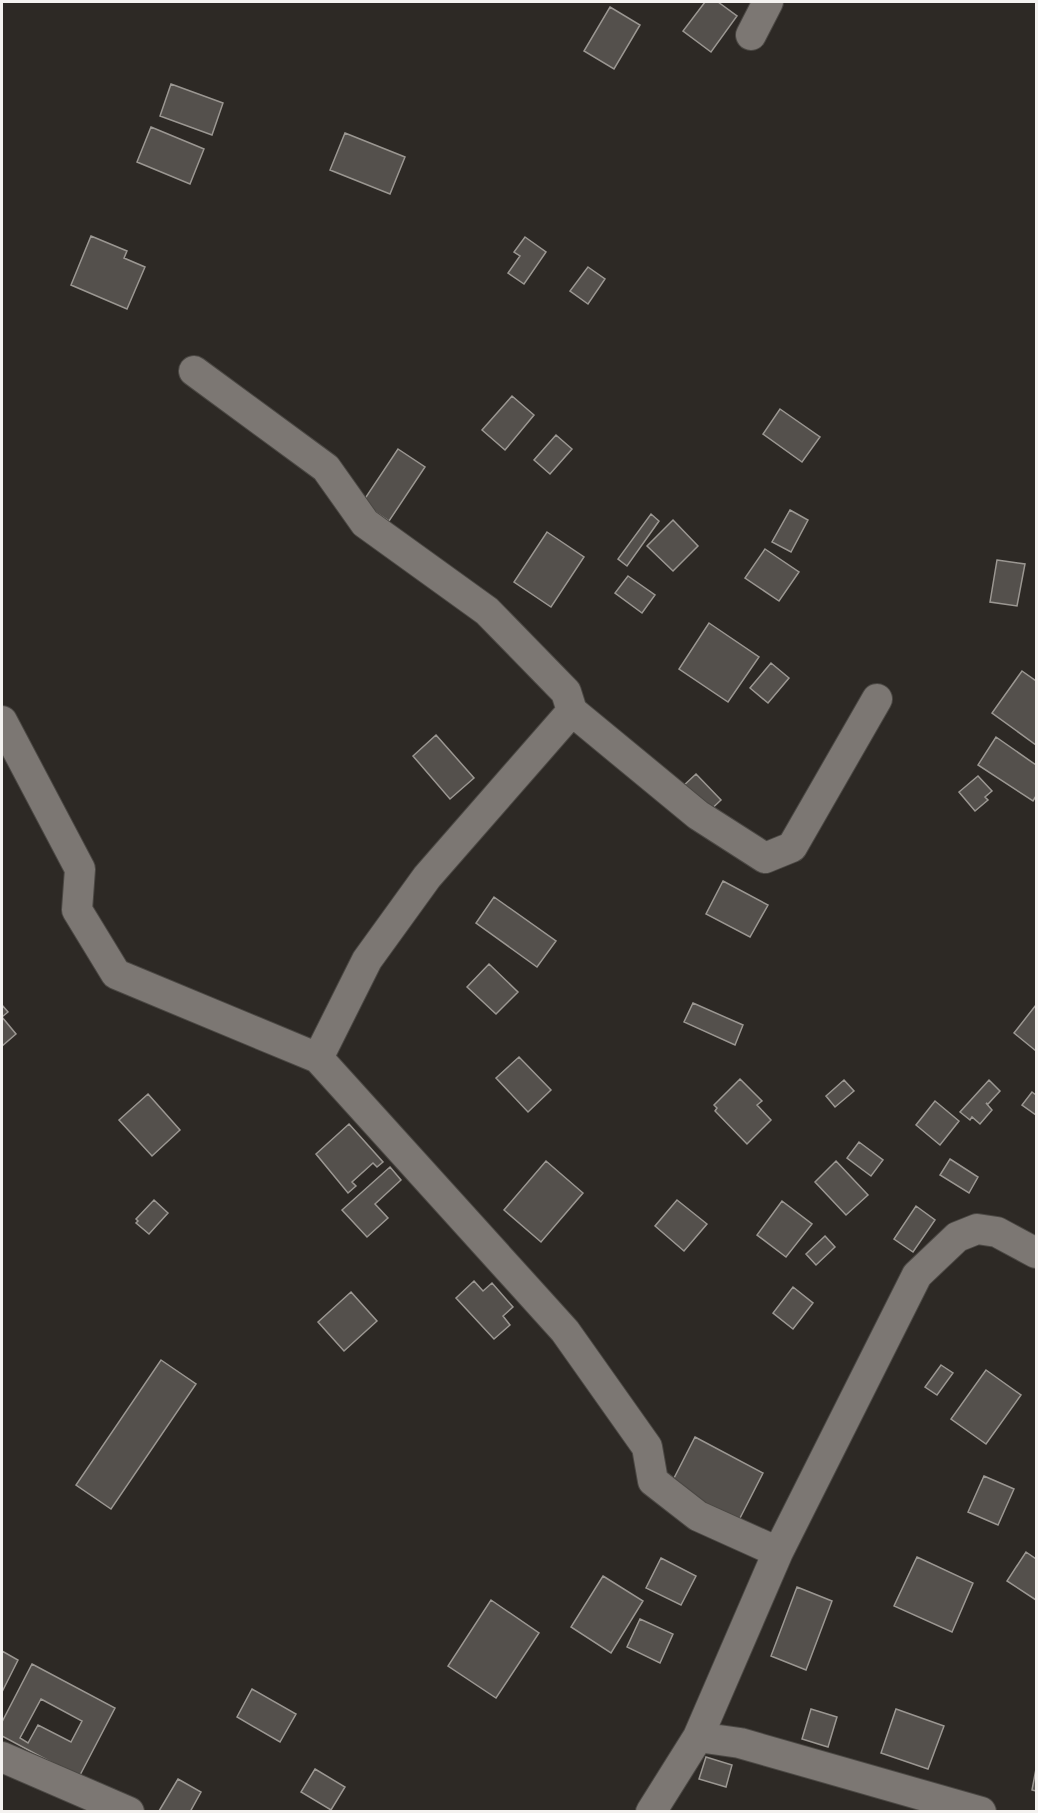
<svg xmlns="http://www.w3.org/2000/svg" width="1038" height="1813" font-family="'Fira Sans',sans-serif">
<rect width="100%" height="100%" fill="#2d2925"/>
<path fill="#54504c" stroke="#9b9792" stroke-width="1.5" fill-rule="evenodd" d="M705 2H718L737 16 711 52 683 31Z
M610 7 640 25 614 69 584 51Z
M171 84 223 103 212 135 160 116Z
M151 127 204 149 190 184 137 162Z
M345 133 405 157 390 194 330 170Z
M91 236 127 251 124 258 145 267 127 309 71 285Z
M525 237 546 252 524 284 508 273 520 256 514 252Z
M588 267 605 279 588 304 570 291Z
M512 396 534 415 505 450 482 430Z
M780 409 820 437 802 462 763 434Z
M556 435 572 449 550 474 534 460Z
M398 449 425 467 389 521 362 503Z
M790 510 808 520 791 552 772 542Z
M651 514 659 521 627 566 618 559Z
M673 520 698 546 673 571 647 546Z
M547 532 584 557 551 607 514 582Z
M765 549 799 572 779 601 745 578Z
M997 560 1025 564 1017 606 990 602Z
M628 576 655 595 642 613 615 593Z
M709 623 759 657 728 702 679 669Z
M771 663 789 678 768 703 750 688Z
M1022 671 1036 681V745L992 713Z
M436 735 474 778 450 799 413 756Z
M996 737 1036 765V796L1033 801 978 765Z
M696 774 721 800 705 815 681 788Z
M978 776 992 791 985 797 988 800 975 811 959 792Z
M723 881 768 905 750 937 706 914Z
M494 897 556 941 537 967 476 923Z
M489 964 518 992 496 1014 467 987Z
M693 1003 743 1025 735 1045 684 1022Z
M2 1005 8 1012 2 1017 16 1034 2 1046Z
M1036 1005V1051L1014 1033Z
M519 1057 551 1090 528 1112 496 1078Z
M740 1079 762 1101 757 1105 771 1120 747 1144 715 1111 717 1108 714 1105Z
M844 1080 854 1091 835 1107 826 1096Z
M989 1080 1000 1091 988 1104 986 1103 992 1110 980 1124 972 1117 970 1120 960 1112Z
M1032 1092 1036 1095V1115L1022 1105Z
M148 1094 180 1130 152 1156 119 1120Z
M935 1101 959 1121 940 1145 916 1125Z
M349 1124 383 1162 377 1167 373 1163 352 1182 356 1186 348 1193 316 1154Z
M859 1142 883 1160 871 1176 847 1158Z
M950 1159 978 1177 969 1193 940 1175Z
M546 1161 583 1193 541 1242 504 1210Z
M836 1161 868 1195 846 1215 815 1182Z
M390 1167 401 1180 375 1204 388 1218 367 1237 342 1210Z
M154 1200 168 1213 149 1234 136 1223 138 1221 136 1219Z
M677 1200 707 1224 684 1251 655 1226Z
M782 1201 812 1224 786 1257 757 1235Z
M916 1206 935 1220 913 1252 894 1239Z
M825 1236 835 1247 816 1265 806 1254Z
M474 1281 483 1291 492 1283 513 1307 503 1316 510 1325 494 1339 456 1298Z
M793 1287 813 1303 793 1329 773 1313Z
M351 1292 377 1321 344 1351 318 1322Z
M161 1360 196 1384 111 1509 76 1485Z
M941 1365 953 1373 937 1395 925 1387Z
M986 1370 1021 1395 986 1444 951 1419Z
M695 1437 763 1473 738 1522 670 1486Z
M984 1476 1014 1489 998 1525 968 1512Z
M1026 1552 1036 1559V1600L1007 1581Z
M917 1557 973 1583 952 1632 894 1606Z
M661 1558 696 1576 681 1605 646 1588Z
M603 1576 643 1601 611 1653 571 1627Z
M797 1587 832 1601 806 1670 771 1656Z
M491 1600 539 1633 496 1698 448 1666Z
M640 1619 673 1634 660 1663 627 1647Z
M2 1651 18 1660 2 1692Z
M32 1664 115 1708 79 1777 2 1736V1722ZM41 1699 82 1721 71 1742 38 1725 28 1743 20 1738Z
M252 1689 296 1714 280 1742 237 1717Z
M811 1709 837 1717 828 1747 802 1739Z
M896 1709 944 1726 928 1769 881 1753Z
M706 1757 732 1765 726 1787 699 1779Z
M315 1769 345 1787 331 1810 301 1792Z
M1036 1769V1791L1032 1790Z
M178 1779 201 1792 190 1812H161L159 1811Z"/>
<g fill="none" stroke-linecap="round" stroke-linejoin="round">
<g stroke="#4b4844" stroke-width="32">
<path id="street" d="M751 35 768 2
M194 371 326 468 365 523 487 611 566 692 572 711 698 815 765 858 792 847 877 699
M2 721 80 869 77 910 116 974 318 1058 565 1331 647 1447 653 1481 698 1516 778 1552
M318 1058 367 960 427 877 572 711
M698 1737 740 1743 981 1812
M2 1757 129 1812
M651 1812 698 1737 778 1552 917 1275 957 1237 977 1229 997 1232 1036 1253"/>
</g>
<use href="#street" stroke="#7c7773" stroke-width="30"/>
</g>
<rect width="1038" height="1813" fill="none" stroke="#f4f2f0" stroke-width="6"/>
</svg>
